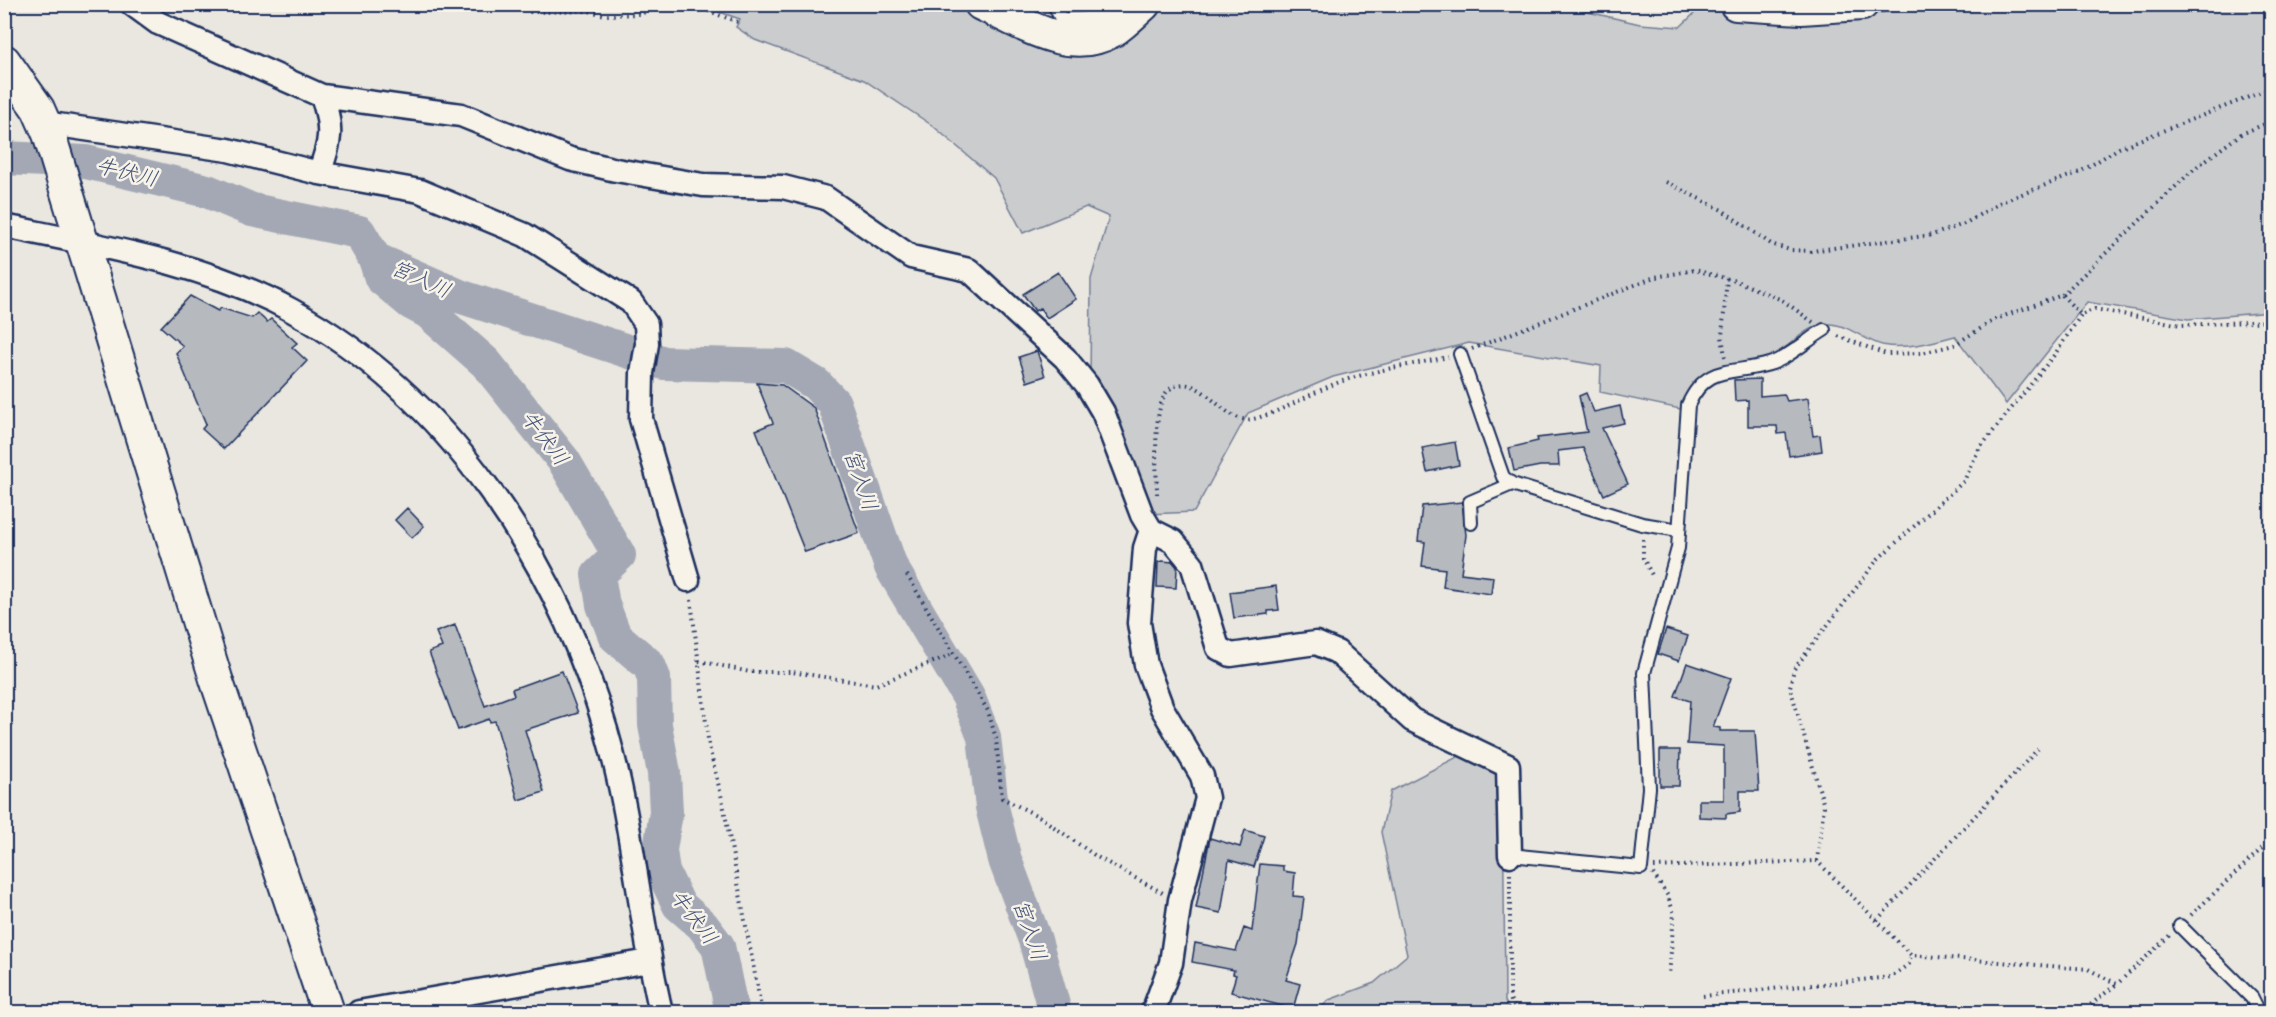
<svg xmlns="http://www.w3.org/2000/svg" width="2276" height="1017" font-family="'Playpen Sans','Klee One',sans-serif">
<rect width="100%" height="100%" fill="#eae7e0"/>
<filter id="ink" filterUnits="userSpaceOnUse"><feTurbulence type="fractalNoise" baseFrequency=".0167" numOctaves="2"/><feDisplacementMap in="SourceGraphic" scale="12" xChannelSelector="R" yChannelSelector="G"/><feConvolveMatrix kernelMatrix="1 2 1 2 8 2 1 2 1" color-interpolation-filters="sRGB"/></filter>
<g filter="url(#ink)">
<path fill="#cbcccd" stroke="#737e96" stroke-width="1.5" d="M1158 4H1580L1584 11 1640 24 1680 27 1698 10 1835 19 1944 4 2271 5V312L2188 319 2087 302 2006 404 1955 336C1933 342 1905 350 1882 345 1866 341 1848 325 1831 324 1804 323 1790 350 1768 358 1725 371 1699 356 1680 409L1600 392 1601 366 1469 343 1333 377 1248 413 1194 512 1148 514 1090 383 1091 279 1109 217 1086 207 1023 233 994 178 933 126 864 80 755 40 736 27 740 19 699 5H956L1038 40Z
M1467 752 1503 773 1505 1001 1511 1012H1317L1329 1000 1374 983 1407 955 1381 832 1391 791Z"/>
<g fill="none" stroke-linecap="round" stroke-linejoin="round">
<path stroke="#a3a8b4" stroke-width="34" d="M4 158 86 162 207 191 252 210 359 232 375 259 381 278 411 303 428 312 486 363 564 461 619 555 598 575 603 605 615 636 649 665 654 678 655 725 664 773 666 812 660 850 663 872 679 905 702 925 718 946 732 1012
M375 259 462 297 664 363 786 366 816 384 834 403 891 567 968 696 984 737 992 807 1005 860 1035 940 1055 1012"/>
</g>
<path fill="#b6babf" stroke="#1b2f5e" stroke-width="1.5" d="M1058 272 1076 299 1047 318 1040 308 1035 311 1023 294Z
M190 296 218 311 221 308 252 318 257 313 267 322 271 319 297 343 292 347 307 361 224 449 202 429 206 424 176 353 183 346 161 327Z
M1037 351 1045 376 1027 382 1019 357Z
M1760 379V396L1784 394 1787 401 1808 398 1813 436 1820 435 1822 451 1789 456 1786 433 1778 434 1777 426H1748V400L1735 401 1734 380Z
M757 383 782 385 814 408 859 533 805 552 756 430 773 423Z
M1586 393 1594 412 1620 406 1624 423 1602 428 1628 484 1604 495 1583 448 1558 451 1559 466H1540L1514 471 1509 448 1538 441 1537 438 1587 432 1579 396Z
M1455 442 1459 465 1427 472 1422 448Z
M1462 502 1466 535 1461 573 1493 577 1491 594 1443 587 1445 569 1422 566 1425 542 1418 541 1422 506Z
M407 508 424 526 412 538 395 520Z
M1162 561 1173 562 1177 567 1176 588 1157 587 1158 562Z
M1276 586 1279 610 1268 611V614L1234 618 1230 592Z
M455 625 485 706 514 695 512 689 562 671 578 713 525 730 544 792 518 800 495 721 490 722 489 719 458 730 429 652 442 647 436 632Z
M1666 629 1688 636 1679 661 1658 654Z
M1687 663 1731 678 1713 727 1720 728V731H1755L1759 791H1740V812L1726 814V818L1699 817V800H1724V746L1687 744 1690 701 1675 696Z
M1660 750H1680L1679 786H1660Z
M1245 830 1264 836 1254 867 1229 860 1221 913 1196 908 1210 838 1240 847Z
M1260 864 1283 866V871L1295 873 1293 896 1304 897 1298 944 1286 980 1300 984 1293 1009 1231 992 1236 975 1233 974 1234 970 1192 962 1195 943 1236 951 1244 928 1252 931Z"/>
<g fill="none" stroke-linecap="round" stroke-linejoin="round">
<g stroke="#1b2f5e" stroke-width="16">
<path id="lane" d="M1054 4 1061 19C1084 19 1100 20 1118 4
M1460 354 1503 477 1512 484 1642 524 1679 530
M1471 523 1470 502 1512 484
M1510 855 1641 868 1649 788 1644 673 1678 548 1688 405C1707 363 1733 375 1769 364 1785 360 1809 339 1824 330
M2180 926 2252 998 2259 1012"/>
</g>
<g stroke="#1b2f5e" stroke-width="27">
<path id="street" d="M132 4 158 23 322 96 461 115 570 159 616 170 703 185 783 187 826 198 911 257 969 270 1065 358 1087 385 1103 412 1142 515 1151 530 1173 541 1192 564 1218 648 1231 655 1316 643 1337 652 1412 720 1508 766 1510 855
M44 123 228 150 319 173 420 191 525 235 631 302 646 324 647 344 642 373 641 419 688 580
M319 173C331 142 333 128 322 96
M4 226C100 246 205 263 291 310 449 397 556 560 606 730 633 822 639 919 661 1012
M1151 530 1145 548 1139 623 1146 665 1162 708 1202 776 1207 798 1180 900 1171 963 1153 1012
M359 1012 649 961"/>
</g>
<g stroke="#1b2f5e" stroke-width="36">
<path id="secondary" d="M981 4C1021 22 1069 56 1112 31 1123 24 1134 13 1144 4
M1736 4 1801 8 1862 4
M4 61 38 109 49 134 216 679 328 1012"/>
</g>
<path stroke="#1b2f5e" stroke-width="4" stroke-dasharray="1.5 4.5" stroke-linecap="butt" d="M507 4 531 12 589 11 605 15 640 14 669 4
M679 4 692 5 738 22
M1666 182 1722 210 1771 244 1790 250 1811 251 1932 235 1964 224 2001 202 2080 172 2119 148 2272 88
M2062 295 2081 315 2095 309 2181 325 2272 321
M1838 336 1886 354 1922 353 1954 345 1996 319 2062 295 2195 168 2241 134 2272 121
M1472 349 1655 277 1695 270 1736 281 1782 300 1813 322
M1725 357 1722 336 1727 278
M1157 494C1157 472 1151 401 1170 389 1201 368 1222 426 1253 419 1280 413 1311 393 1337 383 1372 370 1412 365 1448 357
M1643 539V558L1653 577
M907 575 988 711 996 739 1002 798 1040 817 1097 857 1163 893
M691 600 709 747 723 803 762 1012
M699 661 750 672H792L876 685 953 654
M1817 861 1824 806 1790 687 1794 669 1878 559 1964 481 1979 449 2055 354 2081 315
M1654 867 1817 861 1911 955 2088 969 2117 984 2170 935
M1510 874V999L1517 1012
M1653 874 1668 896 1674 914 1669 976
M2191 915 2272 839
M1877 920 2038 749
M1703 996 1891 977 1909 964 1911 955
M2081 1012 2117 984"/>
<use href="#lane" stroke="#f7f3e8" stroke-width="12"/>
<use href="#street" stroke="#f7f3e8" stroke-width="22"/>
<use href="#secondary" stroke="#f7f3e8" stroke-width="32"/>
</g>
</g>
<g text-anchor="middle" stroke-width="5" stroke-linejoin="round" paint-order="stroke">
<g font-size="21" font-style="italic" fill="#445378" stroke="#f7f3e8">
<text transform="translate(127 172) rotate(14)" y="7">牛伏川</text>
<text transform="translate(421 279) rotate(24)" y="7">宮入川</text>
<text transform="translate(545 438) rotate(53)" y="7">牛伏川</text>
<text transform="translate(861 480) rotate(71)" y="7">宮入川</text>
<text transform="translate(694 917) rotate(53)" y="7">牛伏川</text>
<text transform="translate(1030 930) rotate(71)" y="7">宮入川</text>
</g>
</g>
<rect width="2276" height="1017" fill="none" stroke="#f7f3e8" stroke-width="24"/>
<rect x="12" y="12" width="2252" height="993" fill="none" stroke="#1b2f5e" stroke-width="2" filter="url(#ink)"/>
</svg>
